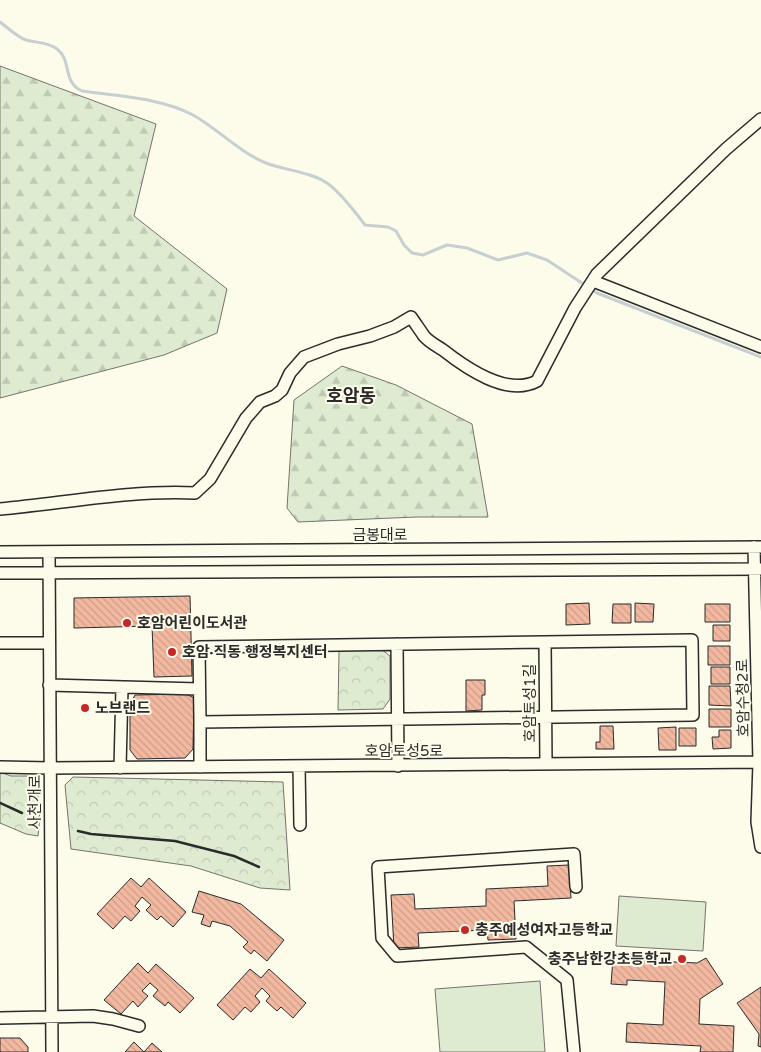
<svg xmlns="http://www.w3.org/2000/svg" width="761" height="1052" font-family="'Varela Round','Noto Sans KR',sans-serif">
<defs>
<pattern id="forest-firs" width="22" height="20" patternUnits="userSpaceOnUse" patternTransform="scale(1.25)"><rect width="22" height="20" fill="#deebd1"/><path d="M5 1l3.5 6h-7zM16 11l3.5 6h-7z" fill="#bfcab4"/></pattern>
<pattern id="park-crowns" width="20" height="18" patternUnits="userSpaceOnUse" patternTransform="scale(1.25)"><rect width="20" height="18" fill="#deebd1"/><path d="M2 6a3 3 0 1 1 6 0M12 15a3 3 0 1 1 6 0" fill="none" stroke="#bfcab4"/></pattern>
<pattern id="building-back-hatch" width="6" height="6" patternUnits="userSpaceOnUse" patternTransform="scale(1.25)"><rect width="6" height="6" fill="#f2b8a0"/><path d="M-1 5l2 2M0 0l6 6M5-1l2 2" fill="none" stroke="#d09e8a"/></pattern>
</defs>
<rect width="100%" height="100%" fill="#fdfbea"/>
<path fill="url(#forest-firs)" stroke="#74746e" d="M0 66 156 124 134 216 227 289 217 333 164 355 0 398Z
M342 366 396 385 472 424 488 517H416L298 522 287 508 294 400Z"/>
<path fill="url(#park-crowns)" stroke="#74746e" d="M381 649 390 656V699L383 709 338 710 339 651Z
M0 772 11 776H32C40 796 41 814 38 836L26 834 0 823Z
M73 777 283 782 290 890 260 888 191 866 71 849 65 785Z"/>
<path fill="#deebd1" stroke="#74746e" d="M619 896 706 902 703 951 616 946Z
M540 981 545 1052H440L435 989Z"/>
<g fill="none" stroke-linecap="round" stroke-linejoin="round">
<path stroke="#c7d0d0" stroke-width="3" d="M0 22C8 28 17 37 26 40 36 43 49 42 57 49 72 60 62 82 82 91 117 96 162 98 193 115 218 129 239 152 266 163 284 170 311 172 327 183 340 192 356 213 365 225L388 227 396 231 404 245 412 253 423 255 447 245 467 248 498 260 527 253 547 260 597 293 761 357"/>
</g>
<path fill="url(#building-back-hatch)" stroke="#2b2b2b" d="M190 596 192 676 154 677 152 626 74 628V598Z
M589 603 590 624 566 625V604Z
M635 603 654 604 653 622H635Z
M613 604H631V623H612Z
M705 604H730V622H705Z
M713 625H730V641H713Z
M708 646H730V665H708Z
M711 667H730V684H711Z
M466 680H485V695H482V710L466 711Z
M709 686H730L731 706 709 705Z
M186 694 194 698 193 749 185 758 137 759 130 750V704L135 695Z
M709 709H731V727H709Z
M600 726H613L614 749H596V742H600Z
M676 727V750H659L658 728Z
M679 728H696V746H679Z
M719 730H731V748L713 749 712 737H719Z
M569 865 571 898 514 901 516 939 488 940 487 930 418 933 419 947 394 948 391 895 414 894 415 909 486 906V889L548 886 547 866Z
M131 878 141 887 149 878 186 912 173 927 161 916 157 920 146 910 151 905 142 897 135 906 140 911 131 921 125 916 113 929 97 914Z
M199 891 241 904 284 940 267 961 254 950 251 954 243 947 248 942 230 926 212 921 210 927 201 924 204 915 192 912Z
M706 958 723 984 700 999 699 1024 734 1026 733 1052H700L701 1046 626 1042 627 1023 663 1025 665 982 627 980V985L611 984 613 959 697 963Z
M138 963 148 973 156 964 194 998 180 1013 168 1002 165 1006 153 996 158 990 150 983 142 991 148 996 138 1007 133 1001 121 1014 104 1000Z
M250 969 261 978 269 969 306 1003 293 1018 281 1007 277 1011 266 1001 270 996 262 988 255 996 260 1002 251 1012 245 1007 233 1020 217 1005Z
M761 987V1047L758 1046 759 1034 737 1003Z
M0 1038H20L28 1047V1052H0Z
M134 1042 144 1052 152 1043 162 1052H125Z"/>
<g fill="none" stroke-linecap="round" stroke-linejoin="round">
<g stroke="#2b2b2b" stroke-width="14">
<path id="minor" d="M593 281 761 347
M0 509C65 503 129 490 195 493L210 479 246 418 260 402 275 396 282 390 290 373 304 357 338 344 370 336 394 327 411 317C415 323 420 330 424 336 429 342 437 346 443 350 466 368 507 397 537 381L575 308 597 274 726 149 761 119
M754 547 759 763 757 822 761 847
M0 552 761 547
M49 552 52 1052
M0 573 761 569
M692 640 693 715 200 722 199 647Z
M545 642 546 764
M0 643H49
M397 644 398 766
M49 685 199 689
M200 722V767
M299 766 300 825
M0 767 50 768 761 762
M120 768 122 688
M0 1018 93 1016 113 1019 139 1026
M574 1052 567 980 526 947 397 956 382 938 378 867 574 854 576 887"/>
</g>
<use href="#minor" stroke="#fdfbea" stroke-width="11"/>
<path stroke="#2b2b2b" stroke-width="2.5" d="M0 803 22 813
M78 831 91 834 175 841 234 856 259 867"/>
</g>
<g fill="#c62828" stroke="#fdfbea" stroke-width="2">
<circle cx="127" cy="623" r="5"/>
<circle cx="172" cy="652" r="5"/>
<circle cx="85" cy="708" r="5"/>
<circle cx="465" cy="930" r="5"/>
<circle cx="682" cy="959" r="5"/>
</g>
<g text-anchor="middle" stroke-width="4" stroke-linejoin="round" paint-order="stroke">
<g font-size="15" fill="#2b2b2b" stroke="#fdfbea">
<text x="380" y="540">금봉대로</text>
<text transform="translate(743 698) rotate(-91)" y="5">호암수청2로</text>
<text transform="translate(530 703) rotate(-90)" y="5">호암토성1길</text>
<text x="404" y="756">호암토성5로</text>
<text transform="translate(35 802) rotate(-90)" y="5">사천개로</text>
</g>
<g font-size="15" font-weight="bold" fill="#2b2b2b" stroke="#fdfbea" text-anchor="start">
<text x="137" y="628">호암어린이도서관</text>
<text x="182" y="657">호암·직동 행정복지센터</text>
<text x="95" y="713">노브랜드</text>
<text x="475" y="935">충주예성여자고등학교</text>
<text x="672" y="964" text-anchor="end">충주남한강초등학교</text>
</g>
<g font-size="18" font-weight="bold" fill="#2b2b2b" stroke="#fdfbea">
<text x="351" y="402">호암동</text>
</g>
</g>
</svg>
